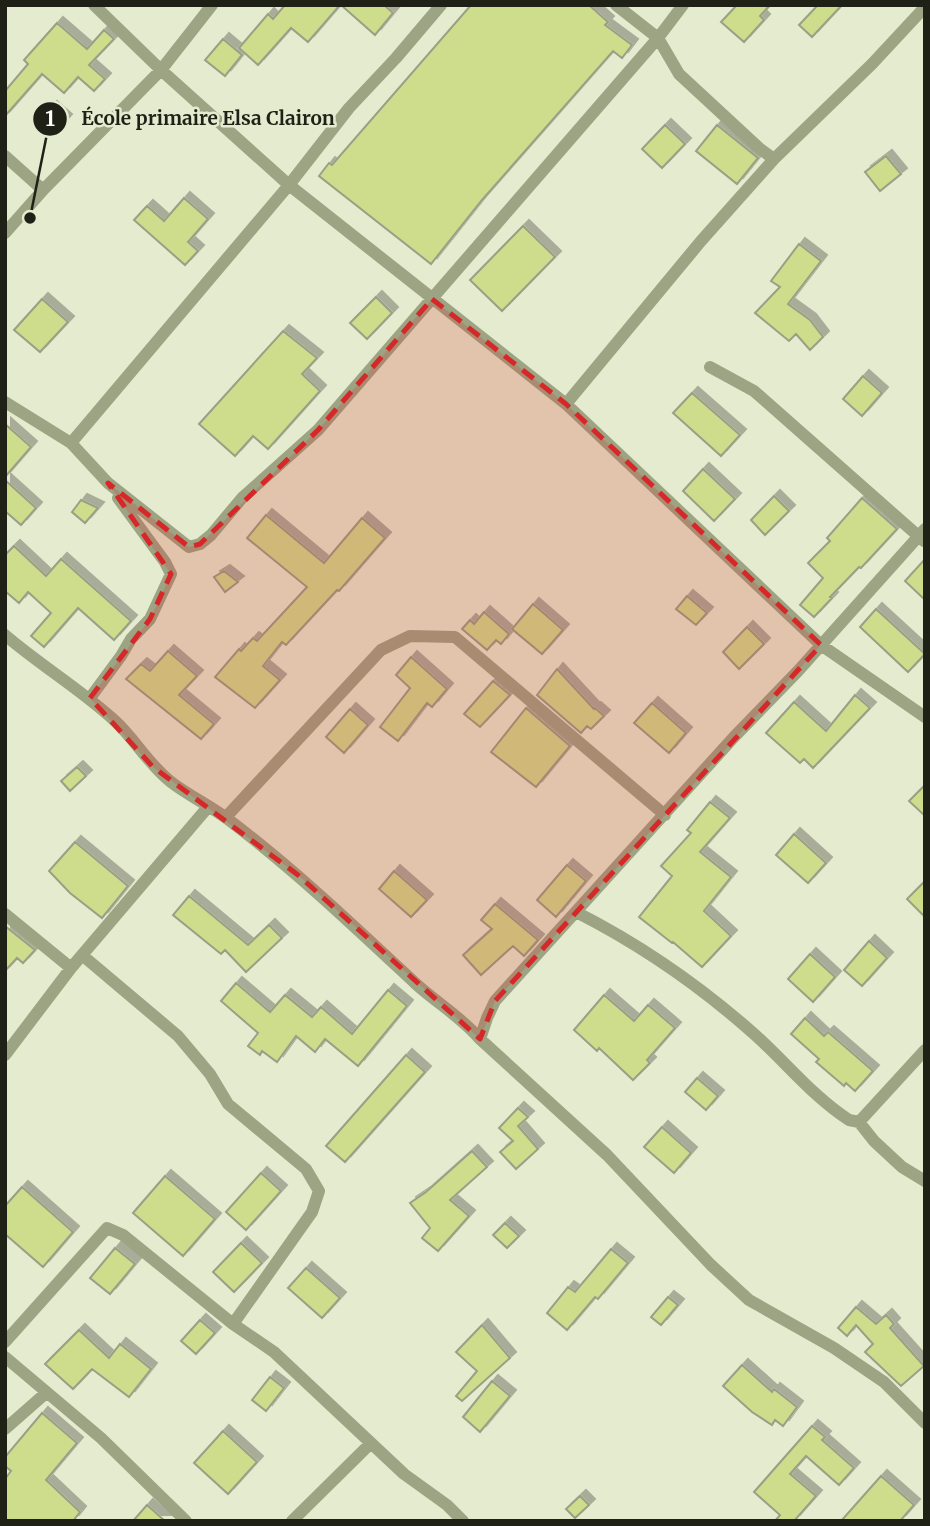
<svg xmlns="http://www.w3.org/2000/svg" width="930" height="1526" font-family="Merriweather,serif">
<defs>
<filter id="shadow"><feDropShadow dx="6" dy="-6" stdDeviation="0" flood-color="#0004"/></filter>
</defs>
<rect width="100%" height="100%" fill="#e5ebcf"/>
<path fill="#cedd8c" stroke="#9a9f85" stroke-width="2" filter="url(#shadow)" d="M285 5H340L308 42 291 28 258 65 239 48 268 14 273 19Z
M341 5H384L393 13 375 35Z
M471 5H589L608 22 605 25 632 45 622 58 613 51 482 200 431 264 319 176 329 163 332 165Z
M737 5H770L760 16 764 20 744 42 721 22Z
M818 5H842L812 37 799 25Z
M57 23 87 49 104 30 114 39 89 65 105 79 94 91 78 77 64 93 42 74 5 116V91L28 64 24 60Z
M223 39 242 55 225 76 205 60Z
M51 107 66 120 56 131 41 118Z
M665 125 685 144 662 168 642 149Z
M717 125 758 158 737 184 696 151Z
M886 156 901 174 880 191 865 172Z
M184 198 208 219 188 242 198 251 185 265 134 220 147 206 164 221Z
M523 226 555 257 502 311 470 280Z
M799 244 821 261 788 304 810 320 823 337 810 350 796 334 789 341 755 313 780 287 771 281Z
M376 297 392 313 367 339 350 323Z
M42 299 68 322 40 352 14 330Z
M283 331 317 358 302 374 320 391 268 449 253 436 235 456 199 424Z
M863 376 882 393 862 416 843 399Z
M692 393 740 435 721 456 673 413Z
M5 424 31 447 5 477Z
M703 469 735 499 714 521 683 491Z
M5 480 36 508 21 525 5 511Z
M774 496 789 511 765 535 751 520Z
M862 498 897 529 861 568 859 567 830 597 832 598 814 617 800 605 823 578 808 563 830 541 827 538Z
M81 500 98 508 85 523 72 512Z
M266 515 324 563 362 518 385 538 339 591 337 590 286 645 282 642 263 666 280 680 255 708 215 677 239 649 241 651 253 638 257 641 307 587 247 538Z
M14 546 46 576 61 559 131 621 114 640 78 608 44 647 31 636 51 613 28 592 19 603 5 591V555Z
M925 559V600L905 581Z
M224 571 238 582 225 592 214 577Z
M687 596 707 613 696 625 676 609Z
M533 604 563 630 542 654 512 629Z
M876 609 925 654 908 672 860 627Z
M484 612 509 634 501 644 496 640 487 650 462 629 470 620 474 624Z
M747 627 764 644 739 669 723 652Z
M168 651 197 676 179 695 214 724 201 739 126 679 141 664 150 671Z
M411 657 447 689 432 707 427 703 398 741 380 727 410 688 396 675Z
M557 669 594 709 595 708 604 716 591 729 587 726 581 733 537 695Z
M493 681 510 695 480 727 464 714Z
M855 695 870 708 813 768 804 759 800 763 766 733 794 702 826 731Z
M652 703 686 733 669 753 634 723Z
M526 708 570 746 536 787 491 752Z
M350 709 368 725 344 753 326 737Z
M77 767 86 776 70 791 61 781Z
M925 785V816L909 801Z
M710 802 730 818 700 852 731 877 704 911 731 936 702 967 673 942 672 943 639 917 672 876 661 866 691 833 687 830Z
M794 834 826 863 808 883 776 855Z
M75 842 128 886 102 918 70 893 49 871Z
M567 865 586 881 556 917 537 900Z
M394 871 427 900 411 917 379 889Z
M925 881V917L907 899Z
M189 896 248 945 269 925 282 938 246 972 225 950 221 954 173 915Z
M495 904 538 940 524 956 513 946 481 975 463 955 492 929 481 920Z
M5 926 35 950 23 963 17 958 5 971Z
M869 941 887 958 862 986 844 970Z
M810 954 835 977 813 1002 788 979Z
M236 983 270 1012 285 995 312 1017 321 1007 352 1034 388 990 407 1006 358 1066 325 1039 315 1052 296 1036 277 1062 262 1051 260 1055 248 1046 258 1033 221 1001Z
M604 995 634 1021 648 1005 675 1028 647 1060 650 1063 633 1080 599 1048 597 1051 574 1030Z
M805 1018 824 1036 828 1032 873 1071 855 1091 846 1083 844 1086 816 1062 819 1059 791 1034Z
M406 1055 425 1072 345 1162 326 1146Z
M697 1078 718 1096 706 1110 685 1092Z
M518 1108 528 1117 518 1126 538 1149 516 1169 500 1152 513 1141 499 1128Z
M662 1127 691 1153 674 1173 644 1147Z
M472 1151 487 1167 450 1200 469 1216 438 1251 422 1238 430 1228 410 1203 426 1192Z
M261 1173 281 1191 246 1230 226 1212Z
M165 1176 215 1219 183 1256 133 1213Z
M22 1187 73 1232 43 1267 5 1234V1206Z
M505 1223 519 1236 507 1248 493 1235Z
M241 1243 262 1263 234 1292 213 1272Z
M115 1248 135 1264 110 1294 90 1278Z
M611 1249 628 1263 598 1299 595 1297 567 1330 547 1313 568 1287 575 1292Z
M306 1268 340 1298 322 1318 288 1288Z
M668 1297 678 1305 661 1325 651 1317Z
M856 1307 876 1324 886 1315 894 1324 890 1328 924 1366 901 1386 865 1352 873 1344 856 1325 847 1336 838 1328Z
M200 1320 215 1333 196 1354 181 1341Z
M482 1325 510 1358 462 1401 456 1396 477 1371 456 1352Z
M79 1330 109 1358 120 1344 151 1369 129 1397 92 1369 73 1389 45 1364Z
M742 1365 772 1392 774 1389 797 1407 783 1426 775 1420 772 1425 752 1412 723 1386Z
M270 1377 284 1388 266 1411 252 1400Z
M492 1381 510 1396 480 1432 463 1417Z
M42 1413 77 1443 46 1480 80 1512 73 1521H5V1479L11 1471 5 1466V1457Z
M812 1426 825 1437 822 1440 854 1468 839 1485 806 1456 790 1474 816 1496 794 1521H775L780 1515 754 1492Z
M223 1431 257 1462 228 1494 194 1463Z
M881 1476 914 1505 900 1521H841Z
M580 1496 589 1505 575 1518 566 1509Z
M147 1505 165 1521H133Z"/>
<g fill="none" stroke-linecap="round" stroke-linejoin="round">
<path stroke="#9da483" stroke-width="12" d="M94 5 161 70 289 185 566 404 821 645 925 717
M616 5 658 38 679 74 759 148 774 159
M5 156 43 190
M5 233 43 190 161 70 212 5
M710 367 754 391 924 541
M5 402 71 443 108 483 189 547 200 544 211 535 242 498 318 430 658 38 683 5
M566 404 701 241 774 159 872 64 925 7
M71 443 289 185 349 108 396 58 441 5
M5 635C40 665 80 689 114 720 135 739 148 764 171 782 189 796 211 806 229 820 295 870 355 927 416 984 437 1003 461 1017 480 1039L607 1155 711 1265 749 1300 834 1348 884 1382 925 1423
M90 698 121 656 131 639 150 619 171 574 165 562 118 498
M226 817 381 650 410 636 455 637 665 815
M576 912C639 944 700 986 753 1033 786 1062 812 1096 849 1120L859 1122 925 1050
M5 914 71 968
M82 955 178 1036 210 1074 228 1104 306 1169 319 1191 312 1212 233 1324
M480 1039 487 1018 495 1001 734 737 798 671 925 529
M5 1055 71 968 208 807
M859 1122 874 1141 902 1167 925 1181
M5 1342 107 1228 123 1235 233 1324 274 1352 404 1474 447 1505 463 1521
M5 1357 101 1438 186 1521
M5 1429 46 1393
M292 1521 371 1443"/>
</g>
<path fill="#d62828" fill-opacity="0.2" stroke="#d62828" stroke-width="5" stroke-dasharray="14 9" stroke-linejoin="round" d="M432 299 566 404 821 645 495 1001 480 1039 298 875 153 767 90 698 150 619 171 574 108 483 189 547 200 544 318 430Z"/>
<path fill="none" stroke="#1f2117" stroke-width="2.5" d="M30 218L50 119"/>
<g fill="#1f2117" stroke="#e5ebcf" stroke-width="2.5">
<circle cx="30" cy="218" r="7"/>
<circle cx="50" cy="119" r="18"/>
</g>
<g font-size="21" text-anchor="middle" font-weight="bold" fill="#fff">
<text x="50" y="126">1</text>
</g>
<g font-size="19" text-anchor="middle" font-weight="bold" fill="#1f2117" stroke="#e5ebcf" stroke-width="5" stroke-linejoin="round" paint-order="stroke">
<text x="208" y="125">École primaire Elsa Clairon</text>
</g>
<rect width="930" height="1526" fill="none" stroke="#1f2117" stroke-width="14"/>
</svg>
